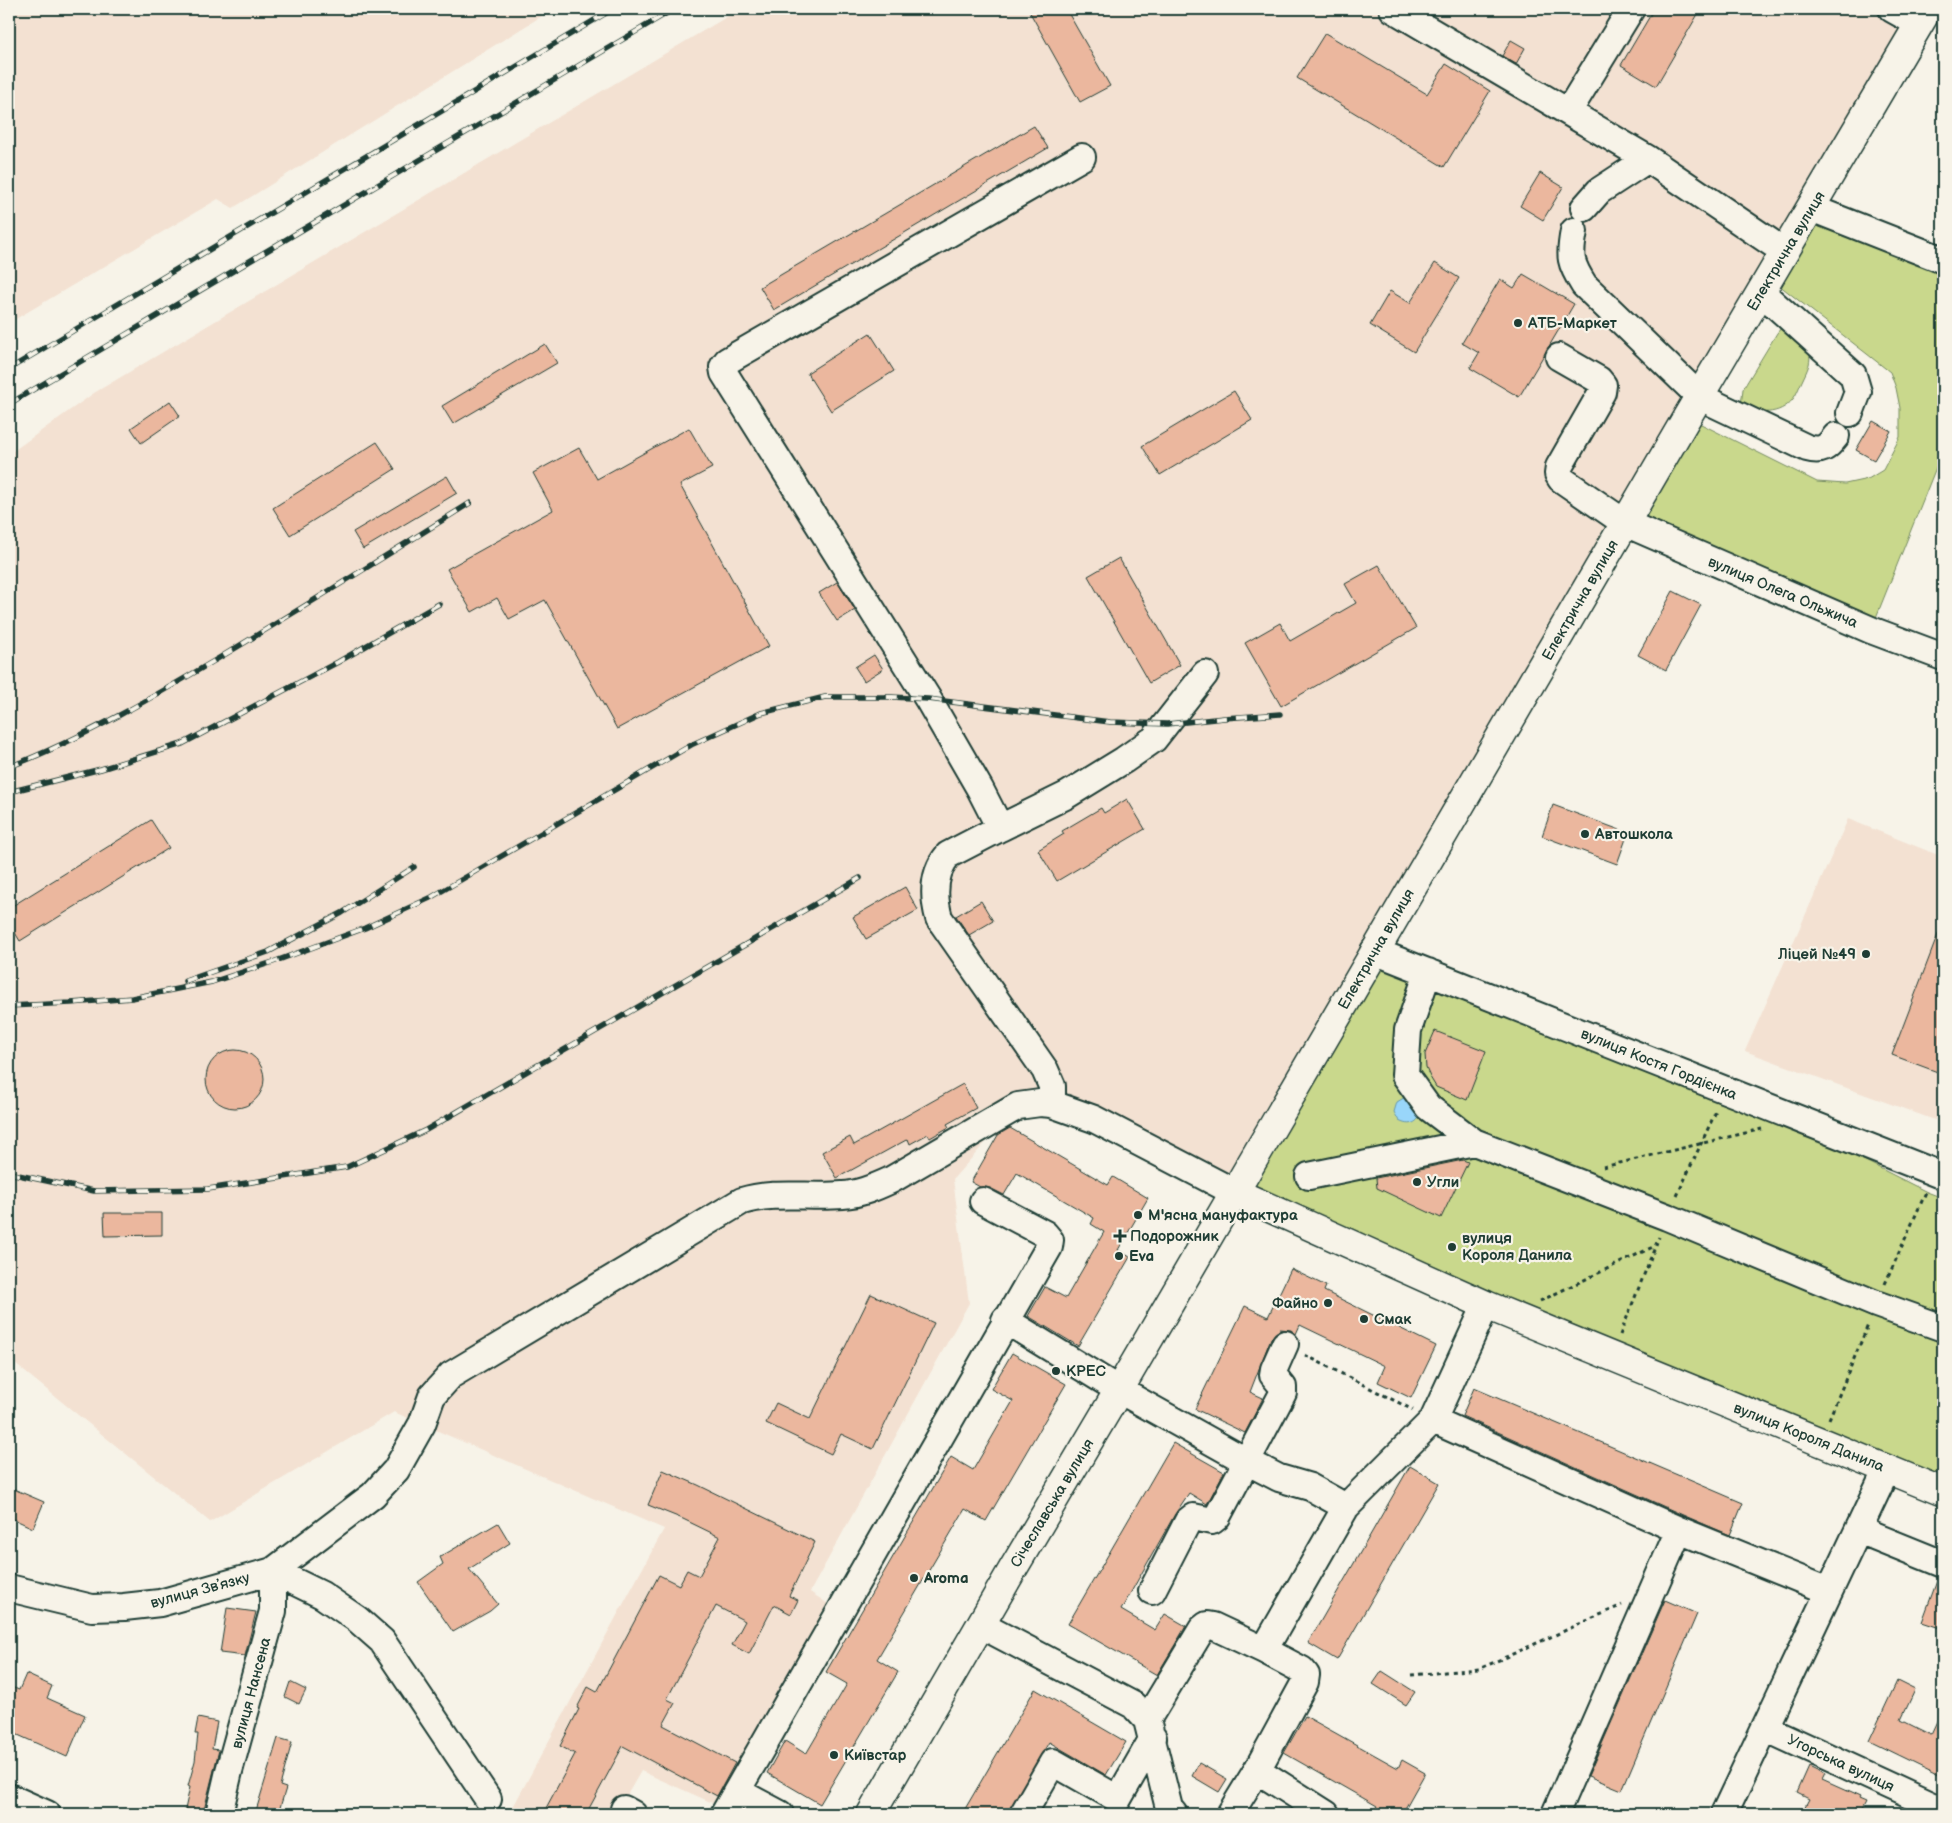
<svg xmlns="http://www.w3.org/2000/svg" width="1952" height="1823" font-family="'Balsamiq Sans',sans-serif">
<rect width="100%" height="100%" fill="#f7f3e8"/>
<filter id="ink" filterUnits="userSpaceOnUse"><feTurbulence type="fractalNoise" baseFrequency=".02" numOctaves="2"/><feDisplacementMap in="SourceGraphic" scale="10" xChannelSelector="R" yChannelSelector="G"/><feConvolveMatrix kernelMatrix="1 2 1 2 8 2 1 2 1" color-interpolation-filters="sRGB"/></filter>
<g filter="url(#ink)">
<path fill="#f3e1d2" d="M9 9H553L233 208 218 199 9 323Z
M740 9H1928L1234 1192 1094 1119 1018 1106 953 1179 969 1303 810 1592 842 1613 735 1813 641 1771 616 1814H527L513 1807 664 1529 394 1412 210 1522 9 1359V454L94 393Z
M1848 819 1943 857V1123L1745 1051Z"/>
<path fill="#c9d88c" stroke="#748a60" d="M1811 208 1943 260V450L1871 630 1625 523 1687 417 1817 482 1845 484 1868 479 1883 470 1900 437V408L1896 388 1890 372 1770 278Z
M1786 326C1792 332 1805 340 1808 348 1813 361 1807 370 1802 381 1799 387 1797 394 1793 399 1780 416 1757 415 1741 405L1743 389 1777 333 1781 328Z
M1374 951 1726 1091 1927 1192 1943 1198V1492L1234 1192Z"/>
<path fill="#99d6fa" stroke="#6899ab" d="M1407 1096 1422 1112C1418 1123 1410 1127 1399 1121L1394 1112 1397 1102Z"/>
<path fill="#ebb79e" stroke="#1f3d34" d="M1028 9H1066L1110 86 1080 102Z
M1654 9H1701L1656 86 1621 65Z
M1325 33 1427 94 1446 64 1490 91 1444 167 1297 78Z
M1511 40 1525 48 1516 64 1502 56Z
M1034 126 1048 148 774 310 760 287Z
M1540 173 1563 187 1543 220 1520 206Z
M1435 263 1459 278 1414 352 1370 325 1390 291 1410 303Z
M1523 274 1574 304 1519 397 1470 368 1479 353 1462 343 1500 279 1514 288Z
M870 333 894 371 831 411 807 373Z
M545 344 557 363 453 424 442 406Z
M1234 391 1252 420 1160 475 1142 446Z
M170 401 180 416 141 443 131 428Z
M1873 421 1891 431 1874 460 1856 450Z
M689 428 712 468 680 485 769 646 617 729 545 600 509 619 497 598 472 612 447 569 553 510 533 473 579 448 597 479Z
M377 442 395 469 290 535 273 508Z
M447 476 457 493 363 549 353 532Z
M1119 558 1180 665 1149 683 1088 576Z
M1379 565 1416 628 1281 706 1245 643 1280 623 1290 641 1356 603 1345 584Z
M837 582 855 610 837 621 819 593Z
M1673 591 1701 605 1666 670 1638 655Z
M874 655 883 669 864 681 855 667Z
M1127 799 1145 829 1057 881 1038 850 1064 834 1062 831 1101 808 1104 813Z
M1553 805 1628 833 1617 864 1542 836Z
M151 820 169 848 20 941 9 923V908Z
M905 887 918 910 866 939 853 917Z
M981 901 993 921 969 935 956 916Z
M1942 924 1943 925V1074L1892 1055Z
M1435 1031 1486 1051 1467 1100 1436 1087 1430 1077 1426 1068 1425 1054Z
M206 1079a29 29 0 1 1 58 0a29 29 0 1 1-58 0Z
M963 1084 976 1108 947 1124 949 1127 930 1138 928 1134 910 1144 908 1139 837 1178 822 1152 850 1137 854 1145Z
M1010 1128 1108 1185 1113 1177 1148 1198 1118 1250 1130 1257 1078 1346 1028 1316 1045 1287 1066 1298 1104 1232 1091 1224 1094 1218 1017 1173 1004 1195 990 1188 980 1187 971 1182 998 1135Z
M1463 1160 1468 1162 1441 1218 1377 1188 1376 1178Z
M104 1213H162V1235L105 1236Z
M1291 1269 1326 1286 1324 1291 1436 1346 1411 1398 1378 1382 1385 1366 1300 1325 1296 1334 1291 1330 1280 1329 1271 1338 1250 1392 1263 1398 1245 1433 1195 1409 1245 1306 1268 1317Z
M871 1294 934 1323 873 1449 841 1434 831 1454 766 1423 776 1403 810 1419Z
M1012 1353 1066 1384 986 1521 965 1509 877 1659 898 1672 820 1804 767 1773 785 1741 806 1754 847 1684 826 1672 951 1457 973 1470 1013 1401 991 1389Z
M1474 1388 1743 1503 1730 1535 1685 1516 1462 1416Z
M1173 1443 1224 1472 1207 1504 1189 1493 1175 1514 1121 1610 1155 1630 1165 1614 1186 1626 1157 1675 1068 1624Z
M1410 1466 1439 1483 1337 1660 1308 1643Z
M663 1470 698 1485 815 1542 789 1596 798 1600 791 1614 774 1605 749 1654 732 1645 745 1621 716 1606 667 1699 675 1703 663 1725 735 1763 717 1796 623 1746 586 1814H558L546 1808 575 1754 560 1746 579 1709 577 1708 588 1687 597 1692 659 1575 679 1585 687 1570 699 1576 720 1537 683 1519 648 1505Z
M9 1487 44 1502 33 1528 9 1517Z
M498 1523 510 1543 469 1569 498 1604 490 1611 453 1632 418 1582 443 1564 440 1557Z
M1938 1578 1943 1579V1629L1922 1622Z
M1665 1600 1697 1614 1622 1790 1588 1776Z
M227 1608 256 1612 245 1656 220 1653Z
M1382 1671 1415 1692 1406 1705 1373 1684Z
M26 1674 52 1686 47 1698 85 1715 67 1757 9 1731V1686L19 1690Z
M1897 1681 1915 1690 1901 1720 1931 1735 1943 1709V1777L1869 1741Z
M290 1682 306 1690 299 1704 285 1697Z
M1035 1689 1126 1742 1106 1775 1049 1742 1007 1814H962Z
M1305 1716 1398 1768 1402 1760 1425 1773 1402 1814H1372L1377 1806 1284 1753Z
M198 1718 217 1722 212 1749 219 1750 203 1814H184L190 1787 188 1786 195 1761 198 1734H195Z
M278 1738 292 1742 280 1786 286 1788 278 1814H255Z
M1199 1763 1227 1779 1219 1792 1192 1776Z
M1809 1766 1825 1774 1822 1780 1860 1797 1859 1799 1866 1802 1860 1814H1801L1809 1799 1797 1793Z"/>
<g fill="none" stroke-linecap="round" stroke-linejoin="round">
<g stroke="#1f3d34" stroke-width="30">
<path id="minor" d="M1393 9 1648 159 1785 252
M1892 9 1919 24
M1568 112 1631 9
M1584 208 1599 191 1648 159
M1811 208 1943 260
M1574 231C1569 257 1570 263 1584 285L1700 397 1807 448C1822 452 1827 448 1836 436
M1761 292 1853 375 1858 392 1850 413
M1559 357 1599 380 1603 385 1602 392 1559 467 1558 474 1561 479 1625 523 1871 630 1943 657
M1000 828 1067 795 1124 760 1154 739 1205 674
M1374 951 1943 1176
M1428 972 1408 1030 1405 1075 1428 1107 1474 1142
M1052 1104V1086L1045 1070 939 918C933 896 933 873 948 855L1000 828 980 789 928 699 724 373 723 367 727 361 1082 157
M1309 1176 1474 1142 1667 1217 1876 1304 1943 1328
M1486 1305 1433 1420 1679 1530 1555 1814
M1005 1320 1119 1390 1246 1461 1279 1478 1310 1487 1346 1507 1264 1650 1302 1670 1306 1675 1305 1682 1257 1770 1230 1814
M1346 1507 1433 1420
M1679 1530 1829 1591
M1859 1530 1943 1564
M273 1571 322 1595 357 1619 382 1641 488 1799
M9 1588 92 1608 124 1607 160 1603 273 1571 373 1495 396 1470 422 1424 432 1396 451 1375 742 1201C775 1191 809 1198 843 1195 860 1194 876 1187 891 1180L1018 1106 1040 1103 1052 1104 1094 1119 1234 1192
M1152 1591 1188 1521 1193 1517 1212 1521 1217 1517 1283 1393V1387L1273 1375 1274 1369 1285 1344
M981 1625 1133 1705 1147 1720 1169 1808 1174 1814
M1147 1720 1202 1629 1207 1625 1213 1626 1264 1650
M1765 1728 1943 1810
M1257 1770 1326 1814
M737 1791 1049 1247 1050 1240 1045 1234 983 1201
M9 1797 47 1814
M624 1809 633 1814
M219 1814 229 1771 273 1611V1571
M724 1814 737 1791 780 1814
M1023 1814 1053 1762 1118 1799 1153 1738
M1724 1814 1887 1469"/>
</g>
<g stroke="#1f3d34" stroke-width="31">
<path id="major" d="M1234 1192 1486 1305 1943 1492
M871 1814 1014 1567 1119 1390 1687 417 1928 9"/>
</g>
<path stroke="#1f3d34" stroke-width="3" stroke-dasharray="4 4" stroke-linecap="butt" d="M1603 1167 1762 1129
M1677 1196 1717 1109
M1885 1284 1926 1192
M1540 1301 1655 1246
M1620 1335 1659 1237
M1305 1355 1413 1410
M1829 1419 1868 1325
M1411 1675 1479 1669 1622 1605"/>
<use href="#minor" stroke="#f7f3e8" stroke-width="26"/>
<use href="#major" stroke="#f7f3e8" stroke-width="28"/>
<g stroke="#1f3d34" stroke-width="5.5">
<path id="rail" d="M9 369 613 9
M9 404 674 9
M9 767C84 738 155 696 224 655 307 605 389 554 470 503
M9 792 101 769 182 744 338 662 439 604
M185 981 268 952 342 913 414 867
M9 1006 71 1003 132 998 212 982 273 962 365 928 430 898 693 744 761 713 825 697H892L928 699 1110 722 1167 724 1224 718 1280 714
M9 1173 94 1191 208 1189 347 1167 426 1130 860 878"/>
</g>
<use href="#rail" stroke="#f7f3e8" stroke-width="4" stroke-dasharray="11" stroke-linecap="butt"/>
</g>
</g>
<g fill="#1f3d34" stroke="#f7f3e8" stroke-width="2">
<circle cx="1518" cy="323" r="5"/>
<circle cx="1585" cy="834" r="5"/>
<circle cx="1866" cy="954" r="5"/>
<circle cx="1417" cy="1182" r="5"/>
<circle cx="1138" cy="1215" r="5"/>
<path d="M1117.5 1228.5h5v5h5v5h-5v5h-5v-5h-5v-5h5z"/>
<circle cx="1452" cy="1247" r="5"/>
<circle cx="1119" cy="1256" r="5"/>
<circle cx="1328" cy="1303" r="5"/>
<circle cx="1364" cy="1319" r="5"/>
<circle cx="1056" cy="1371" r="5"/>
<circle cx="914" cy="1578" r="5"/>
<circle cx="834" cy="1755" r="5"/>
</g>
<g text-anchor="middle" stroke-width="4.5" stroke-linejoin="round" paint-order="stroke">
<g font-size="15" fill="#1f3d34" stroke="#f7f3e8">
<text transform="translate(1786 251) rotate(-59)" y="5">Електрична вулиця</text>
<text transform="translate(1783 592) rotate(23)" y="5">вулиця Олега Ольжича</text>
<text transform="translate(1580 600) rotate(-60)" y="5">Електрична вулиця</text>
<text transform="translate(1376 949) rotate(-60)" y="5">Електрична вулиця</text>
<text transform="translate(1659 1064) rotate(22)" y="5">вулиця Костя Гордієнка</text>
<text transform="translate(1809 1437) rotate(22)" y="5">вулиця Короля Данила</text>
<text transform="translate(1052 1503) rotate(-59)" y="5">Січеславська вулиця</text>
<text transform="translate(200 1590) rotate(-15)" y="5">вулиця Звʼязку</text>
<text transform="translate(251 1693) rotate(-75)" y="5">вулиця Нансена</text>
<text transform="translate(1841 1763) rotate(25)" y="5">Угорська вулиця</text>
</g>
<g font-size="15" font-weight="bold" fill="#1f3d34" stroke="#f7f3e8" text-anchor="start">
<text x="1528" y="328">АТБ-Маркет</text>
<text x="1595" y="839">Автошкола</text>
<text x="1856" y="959" text-anchor="end">Ліцей №49</text>
<text x="1427" y="1187">Угли</text>
<text x="1148" y="1220">М'ясна мануфактура</text>
<text x="1130" y="1241">Подорожник</text>
<text x="1462" y="1243">вулиця<tspan x="1462" dy="17">Короля Данила</tspan></text>
<text x="1129" y="1261">Eva</text>
<text x="1318" y="1308" text-anchor="end">Файно</text>
<text x="1374" y="1324">Смак</text>
<text x="1066" y="1376">КРЕС</text>
<text x="924" y="1583">Aroma</text>
<text x="844" y="1760">Київстар</text>
</g>
</g>
<rect width="1952" height="1823" fill="none" stroke="#f7f3e8" stroke-width="30"/>
<rect x="15" y="15" width="1922" height="1793" fill="none" stroke="#1f3d34" stroke-width="2" filter="url(#ink)"/>
</svg>
